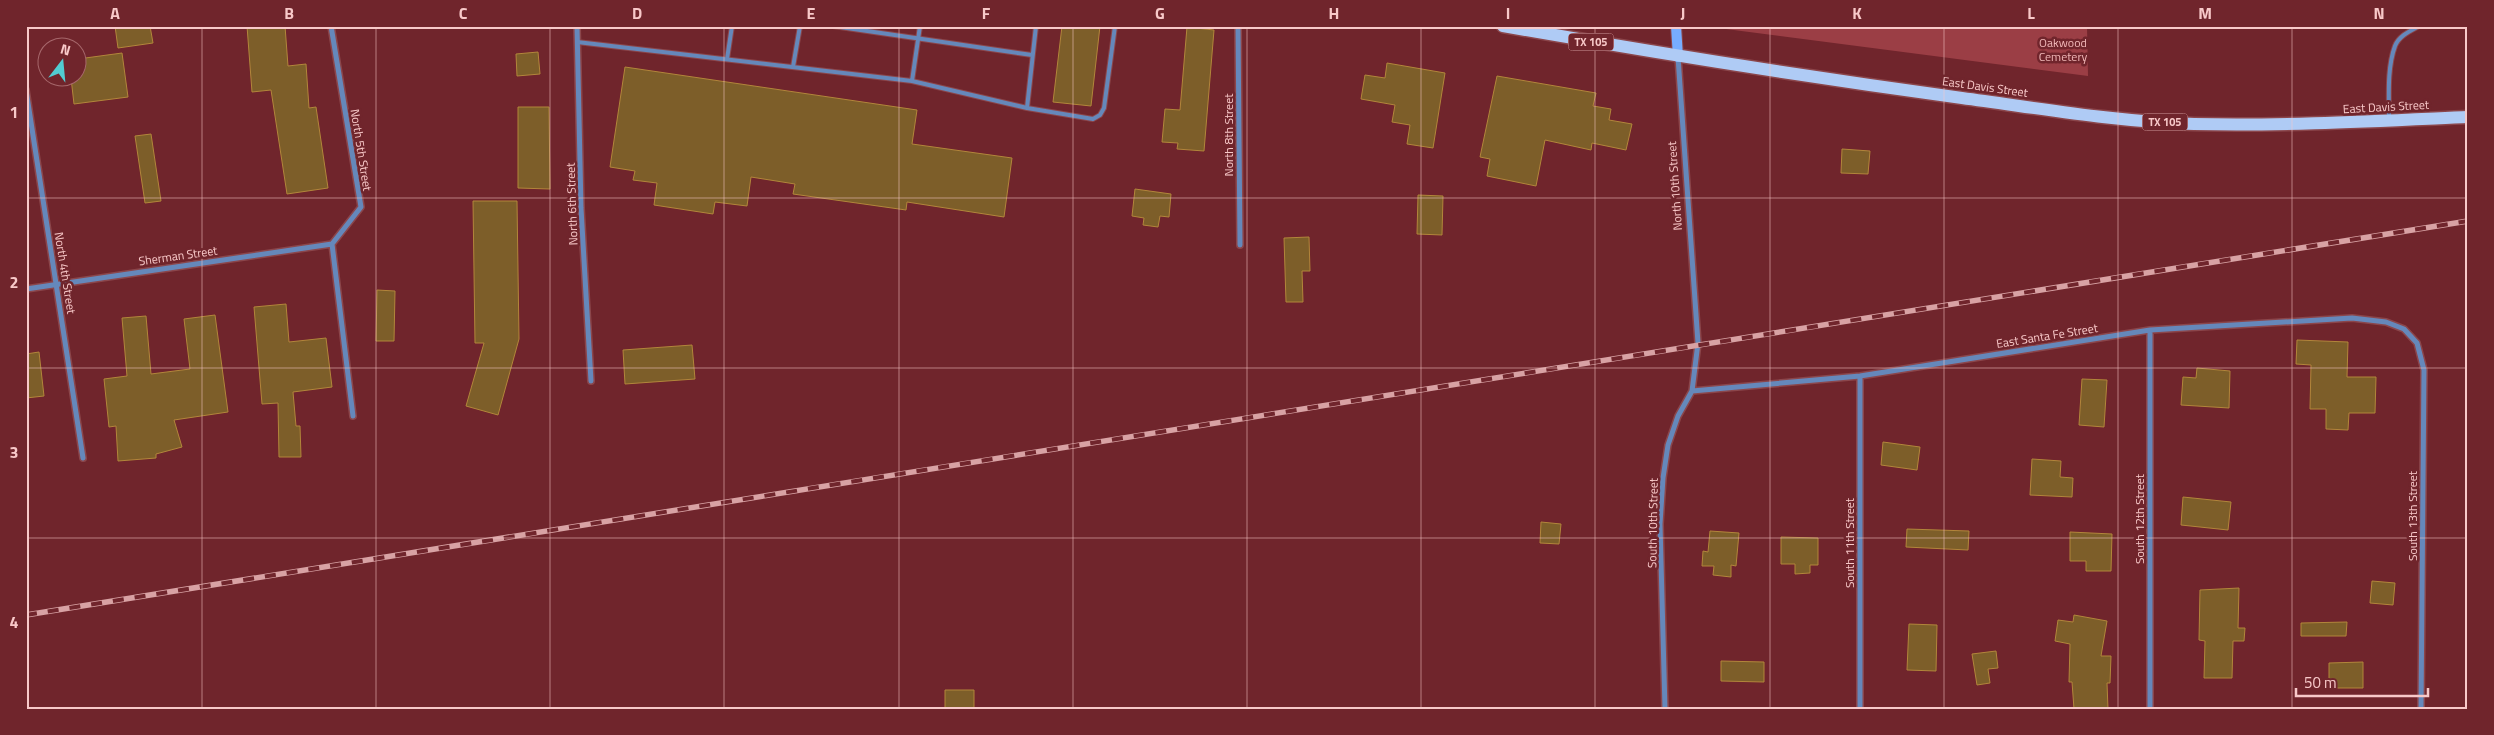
<svg xmlns="http://www.w3.org/2000/svg" width="2494" height="735" font-family="'Titillium Web',sans-serif">
<rect width="100%" height="100%" fill="#70252c"/>
<path fill="#9b3e45" d="M1703 26H2087L2088 76Z"/>
<path fill="#7d5e29" stroke="#b2863b" d="M115 26H150L153 43 118 48Z
M247 26H285L288 66 306 64 309 108 316 107 328 188 287 194 271 90 252 92Z
M1062 26H1100L1091 106 1053 102Z
M1187 27 1214 30 1204 151 1177 149 1178 143 1162 142 1165 109 1180 110Z
M538 52 540 74 517 76 516 54Z
M122 53 128 97 74 104 71 78H78V59Z
M1387 63 1445 73 1433 148 1407 144 1410 125 1392 122 1395 105 1361 99 1365 75 1385 78Z
M625 67 917 110 912 144 1012 158 1004 217 907 202 906 210 793 194 795 184 751 177 747 206 715 202 713 214 654 205 657 183 633 180 635 171 610 167Z
M1497 76 1596 93 1593 106 1611 109 1609 120 1632 124 1626 150 1592 143 1591 150 1545 140 1536 186 1487 176 1490 159 1480 157Z
M518 107H549L550 189 518 188Z
M151 134 161 201 145 203 135 136Z
M1842 149 1870 151 1868 174 1841 173Z
M1135 189 1171 194 1169 217 1160 216 1158 227 1143 225 1144 218 1132 216Z
M1418 195 1443 196 1442 235 1417 234Z
M473 201H517L519 339 498 415 466 406 484 343H475Z
M1309 237 1310 271H1302L1303 302H1286L1284 238Z
M377 290 395 291 394 341H376Z
M286 304 289 342 326 338 332 387 293 392 296 426H300L301 457H279L278 403 262 404 254 307Z
M215 315 228 412 174 420 182 447 156 454V458L118 461 116 426 109 427 104 379 127 376 122 318 146 316 151 374 190 369 184 319Z
M2297 340 2348 342 2347 377H2376L2375 413H2349L2348 430 2326 429V409H2310L2311 365 2296 364Z
M692 345 695 379 625 384 623 350Z
M39 352 44 396 26 398V354Z
M2197 368 2230 371 2229 408 2181 405 2183 377 2196 378Z
M2082 379 2107 380 2104 427 2079 425Z
M1883 442 1920 447 1917 470 1881 465Z
M2032 459 2061 461 2060 477 2073 478 2072 497 2030 495Z
M2183 497 2231 502 2228 530 2181 525Z
M1541 522 1561 524 1559 544 1540 543Z
M1907 529 1969 531 1968 550 1906 547Z
M1710 531 1739 533 1736 566 1731 565V577L1713 575 1714 566H1702L1703 551 1708 552Z
M2070 532 2112 534 2111 571H2086V561H2070Z
M1781 537 1818 538V565H1810V573L1795 574V564H1781Z
M2372 581 2395 583 2393 605 2370 603Z
M2239 588 2238 628H2245L2244 641H2233L2232 678H2204L2205 641 2199 640 2200 590Z
M2074 615 2107 621 2101 656H2111L2110 683H2107L2108 709H2074L2072 682H2069L2070 644 2055 641 2058 620 2073 622Z
M2347 622 2346 636H2301V623Z
M1909 624 1937 625 1936 671 1907 670Z
M1996 651 1998 668 1988 669 1990 683 1977 685 1972 654Z
M1721 661 1764 662V682L1721 681Z
M2363 662V688H2329V663Z
M945 690H974V709H945Z"/>
<g fill="none" stroke-linecap="round" stroke-linejoin="round">
<g stroke="#8b464b" stroke-width="6">
<path id="lane" d="M833 26 1032 55
M577 42 912 81 1027 108 1036 26
M727 59 732 26
M793 67 800 26
M912 81 920 26
M1027 108 1093 119 1100 115 1104 108 1115 26
M2389 118C2389 96 2387 68 2395 46 2399 36 2410 31 2419 26"/>
</g>
<g stroke="#8b464b" stroke-width="8">
<path id="street" d="M331 26 361 207 332 244 353 416
M577 26 581 208 591 381
M1238 26 1240 245
M26 90 83 458
M26 289 332 244
M2150 330V709
M1860 376V709
M1692 391 1860 376 2150 330 2352 318 2386 322 2404 329 2417 343 2424 370 2421 709
M1665 709 1660 524 1663 478 1668 445 1678 416 1692 391 1698 343 1678 57"/>
</g>
<g stroke="#8b464b" stroke-width="12">
<path id="secondary" d="M1676 26 1678 57"/>
</g>
<g stroke="#8b464b" stroke-width="15">
<path id="primary" d="M1503 26C1656 53 1808 77 1962 98 2038 108 2117 122 2194 124 2285 126 2377 121 2468 117"/>
</g>
<use href="#lane" stroke="#6588bb" stroke-width="4"/>
<use href="#street" stroke="#6588bb" stroke-width="5"/>
<use href="#secondary" stroke="#77adff" stroke-width="10"/>
<use href="#primary" stroke="#afcbf5" stroke-width="12"/>
<g stroke="#d8a2a4" stroke-width="5.5">
<path id="rail" d="M26 615 2468 221"/>
</g>
<use href="#rail" stroke="#70252c" stroke-width="4" stroke-dasharray="11" stroke-linecap="butt"/>
</g>
<path fill="none" stroke="#f8c9c9" stroke-width="1" stroke-opacity="0.55" d="M202 26V709M376 26V709M550 26V709M724 26V709M899 26V709M1073 26V709M1247 26V709M1421 26V709M1595 26V709M1770 26V709M1944 26V709M2118 26V709M2292 26V709M26 198H2468M26 368H2468M26 538H2468"/>
<g text-anchor="middle" stroke-width="5" stroke-linejoin="round" paint-order="stroke">
<g fill="#70252c" stroke="#cf989a" stroke-width="1">
<rect x="1568.5" y="33.5" width="45" height="17" rx="4"/>
<rect x="2142.5" y="113.5" width="45" height="17" rx="4"/>
</g>
<g font-size="11" font-weight="bold" fill="#f8c9c9">
<text x="1591" y="46">TX 105</text>
<text x="2165" y="126">TX 105</text>
</g>
<g font-size="12" fill="#f1b8b8" stroke="#70252c">
<text x="2063" y="47">Oakwood<tspan x="2063" dy="14">Cemetery</tspan></text>
</g>
<g font-size="12" fill="#f8c9c9" stroke="#70252c">
<text transform="translate(1985 87) rotate(8)" y="4">East Davis Street</text>
<text transform="translate(2386 107) rotate(-3)" y="4">East Davis Street</text>
<text transform="translate(1229 135) rotate(-90)" y="4">North 8th Street</text>
<text transform="translate(361 150) rotate(81)" y="4">North 5th Street</text>
<text transform="translate(1675 186) rotate(-94)" y="4">North 10th Street</text>
<text transform="translate(572 204) rotate(-92)" y="4">North 6th Street</text>
<text transform="translate(178 256) rotate(-8)" y="4">Sherman Street</text>
<text transform="translate(65 273) rotate(81)" y="4">North 4th Street</text>
<text transform="translate(2047 336) rotate(-9)" y="4">East Santa Fe Street</text>
<text transform="translate(2413 516) rotate(-90)" y="4">South 13th Street</text>
<text transform="translate(2140 519) rotate(-90)" y="4">South 12th Street</text>
<text transform="translate(1653 523) rotate(-89)" y="4">South 10th Street</text>
<text transform="translate(1850 543) rotate(-90)" y="4">South 11th Street</text>
</g>
</g>
<rect width="2494" height="735" fill="none" stroke="#70252c" stroke-width="55"/>
<g transform="translate(62 62) rotate(16)"><circle r="24" fill="#70252c" stroke="#a6676b"/>
<path d="M0-4L9 19L0 12L-9 19Z" fill="#52ccd1"/>
<text y="-8" font-size="14" font-weight="bold" text-anchor="middle" fill="#f8c9c9">N</text>
</g>
<path d="M2296 688v8h132v-8" fill="none" stroke="#f8c9c9" stroke-width="2.5"/>
<text x="2304" y="688" font-size="15" fill="#f8c9c9" stroke="#70252c" stroke-width="4" paint-order="stroke">50 m</text>
<rect x="28" y="28" width="2438" height="680" fill="none" stroke="#f8c9c9" stroke-width="2"/>
<g font-size="16" text-anchor="middle" font-weight="bold" fill="#f8c9c9">
<text x="115" y="19">A</text>
<text x="289" y="19">B</text>
<text x="463" y="19">C</text>
<text x="637" y="19">D</text>
<text x="811" y="19">E</text>
<text x="986" y="19">F</text>
<text x="1160" y="19">G</text>
<text x="1334" y="19">H</text>
<text x="1508" y="19">I</text>
<text x="1683" y="19">J</text>
<text x="1857" y="19">K</text>
<text x="2031" y="19">L</text>
<text x="2205" y="19">M</text>
<text x="2379" y="19">N</text>
<text x="14" y="118">1</text>
<text x="14" y="288">2</text>
<text x="14" y="458">3</text>
<text x="14" y="628">4</text>
</g>
</svg>
